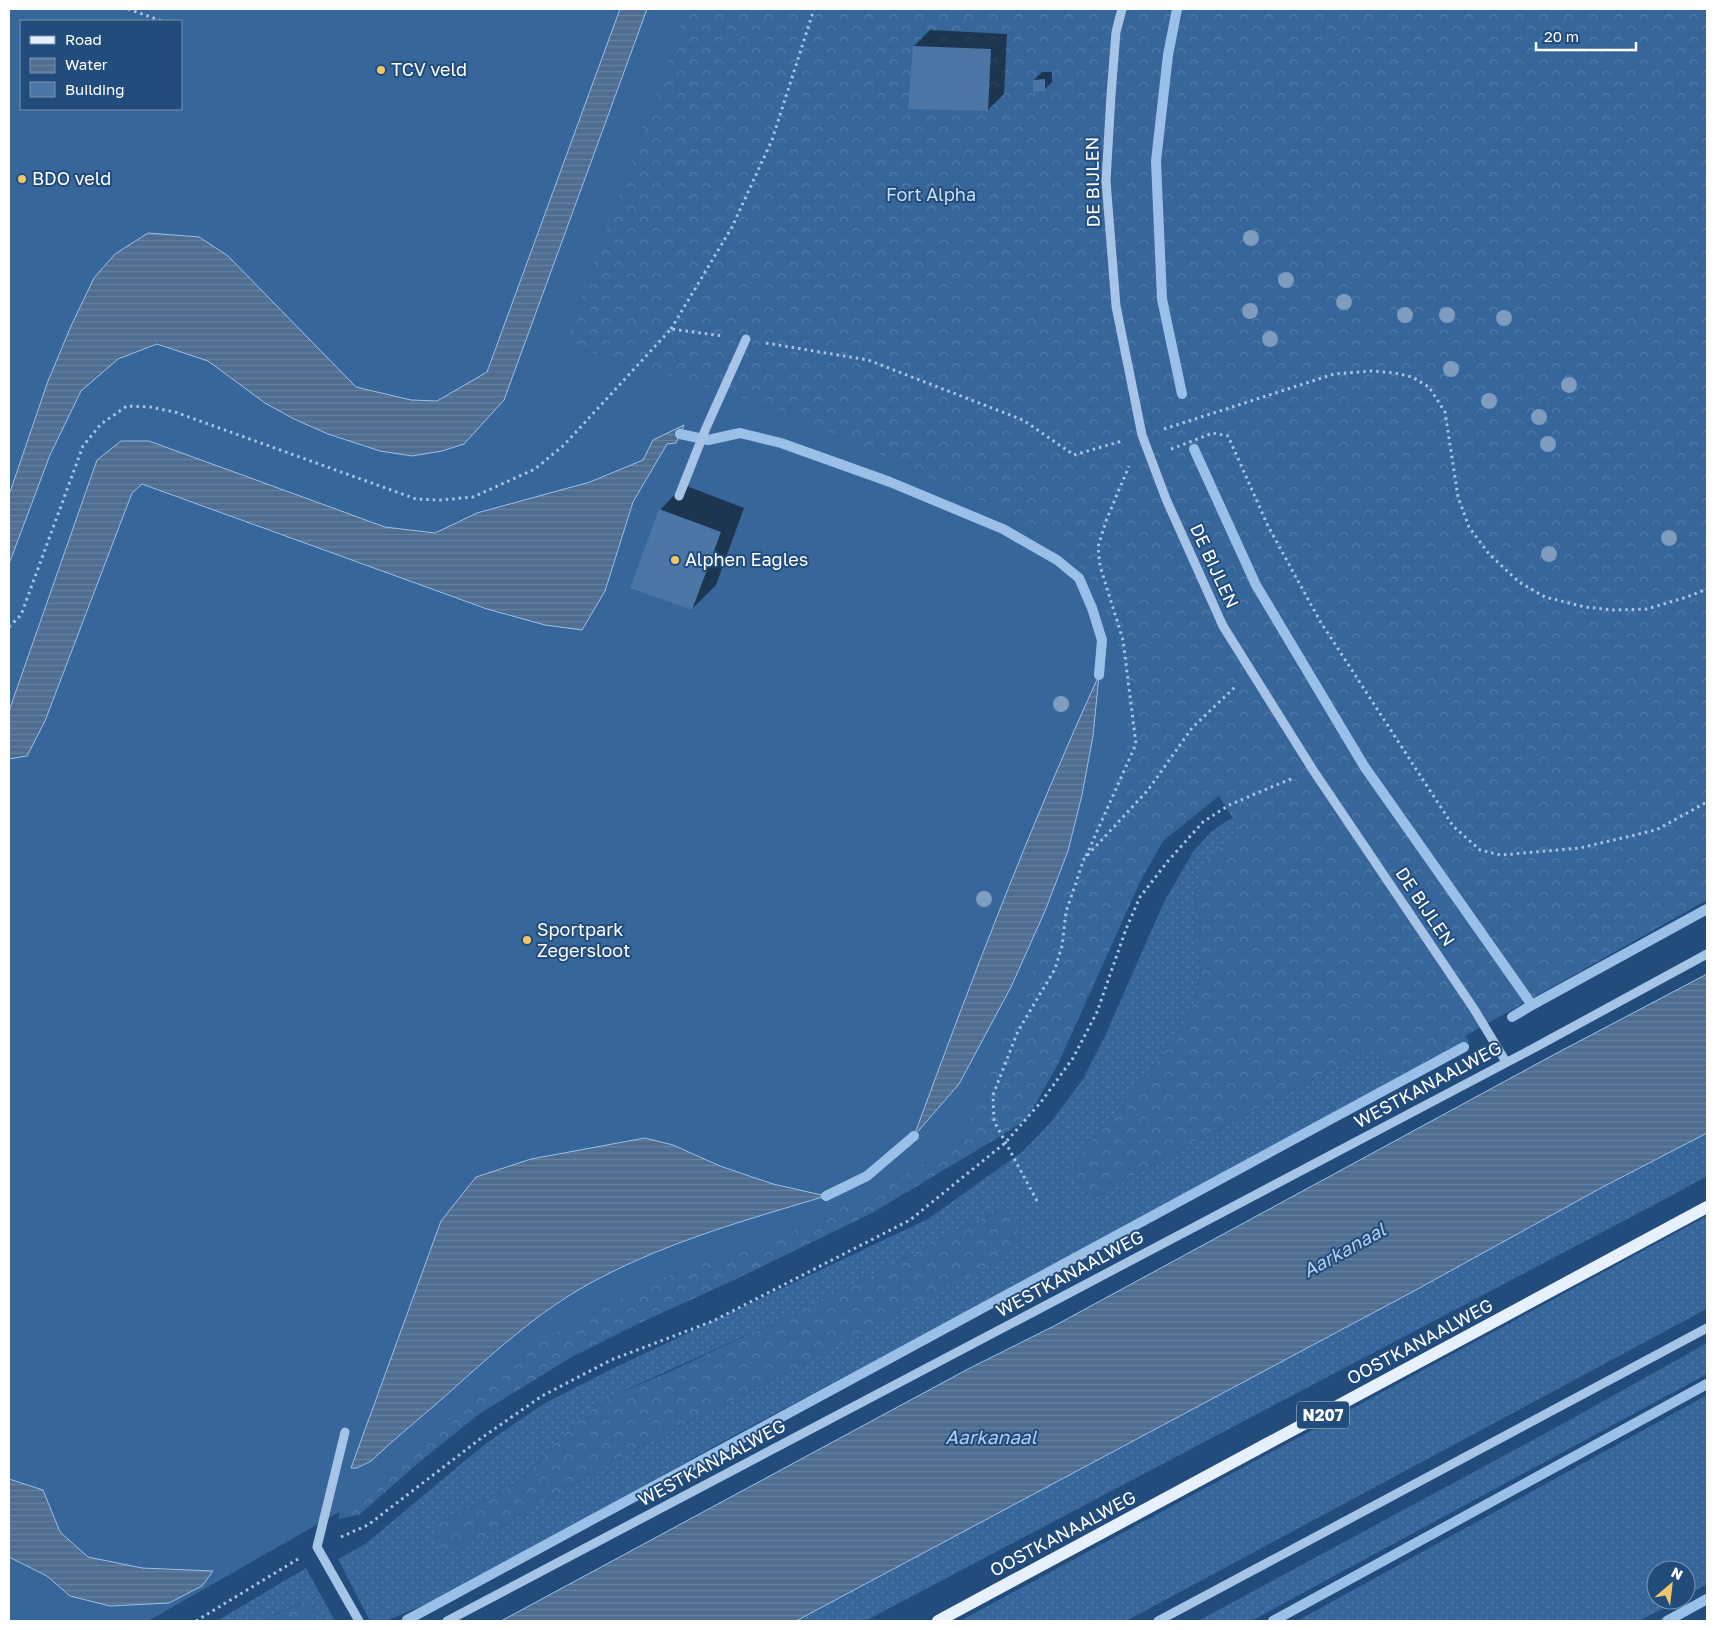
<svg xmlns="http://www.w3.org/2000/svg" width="1716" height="1630" font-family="'Golos Text',sans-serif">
<defs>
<pattern id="grass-dots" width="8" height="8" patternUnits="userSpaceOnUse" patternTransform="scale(1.25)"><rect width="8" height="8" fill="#36669a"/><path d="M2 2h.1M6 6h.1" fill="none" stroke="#547da9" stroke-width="1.8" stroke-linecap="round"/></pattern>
<pattern id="forest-crowns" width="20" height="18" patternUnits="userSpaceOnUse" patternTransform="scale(1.25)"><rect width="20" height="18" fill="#36669a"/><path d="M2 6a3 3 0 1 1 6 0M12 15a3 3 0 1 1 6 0" fill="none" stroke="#547da9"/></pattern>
<pattern id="water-rules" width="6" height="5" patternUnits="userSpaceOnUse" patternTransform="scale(1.25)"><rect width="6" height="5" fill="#4e6d90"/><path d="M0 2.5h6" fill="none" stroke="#6983a1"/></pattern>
</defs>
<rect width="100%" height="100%" fill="#224c7c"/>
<path fill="url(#grass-dots)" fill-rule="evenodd" d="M1288 797 1433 981 1469 1042 1423 1069 1205 1184 722 1442 454 1592 386 1621H370L338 1559 364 1545 485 1444 545 1403 614 1368 928 1219 1022 1152 1051 1122 1083 1079 1105 1036 1164 902 1193 852 1211 832 1228 820ZM1201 870 1393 1032 1358 1055 1143 1170 1095 1198 1067 1171 1152 1068 1180 1030 1196 998 1201 971 1194 929 1196 897ZM1000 1211 817 1357 647 1443 521 1514 483 1538 439 1522 473 1506 519 1482 581 1416 617 1394 784 1318 861 1281 976 1221Z
M1707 1133V1176L1684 1189 865 1621H796L1414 1291 1599 1189Z
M1707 1216V1308L1699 1313 1126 1621H960Z
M1707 1343V1374L1251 1621H1198L1566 1422Z
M1707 1395V1584L1686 1596V1570H1656V1600H1678L1639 1621H1297Z
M306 1568 335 1621H316L314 1609 303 1602 260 1621H217Z"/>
<path fill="url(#forest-crowns)" d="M664 9H1707V900L1394 1076 1374 1045 1358 1055 1143 1170 1095 1198 1077 1185 1067 1171 1152 1068 1180 1030 1196 998 1201 971 1194 929 1196 897 1201 870 1214 851 1243 835 1219 796 1163 841 1140 882 1058 1064 1027 1119 994 1140 872 1213 732 1281 644 1321 570 1358 479 1414 417 1464 359 1515 338 1519 351 1468 547 348Z
M1009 1210 1017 1226 1021 1243 993 1263 817 1357 647 1443 521 1514 483 1538 454 1549 438 1546 434 1531 439 1522 473 1506 519 1482 581 1416 617 1394 669 1372 861 1281 976 1221 1000 1211Z
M304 1602 314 1609 316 1621H260Z"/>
<path fill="#36669a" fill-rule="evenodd" d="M9 9H686L565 344 781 410 1048 531 1094 583 1121 653 1129 741 961 1139 911 1171 874 1193 790 1233 658 1279 534 1343 348 1507 148 1621H9ZM21 21H181V109H21Z"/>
<path fill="url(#water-rules)" stroke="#9ac0e7" d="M620 9H647L504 400 464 444 442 451 412 456 380 451 328 434 294 419 265 403 208 361 157 344 118 359 81 391 50 455 9 564V495L48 381 71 326 94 278 115 254 148 233 199 237 228 256 356 387 411 400 437 401 487 372Z
M684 425 676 443 667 444 633 502 605 591 582 630 545 625 487 609 142 484 132 493 45 721 27 756 9 759V711L97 460 121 441H149L385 527 435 533 477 513 590 482 643 460 653 440Z
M1099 675 1093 736 1082 795 1068 851 1045 911 1011 987 959 1084 914 1136C971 981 1030 826 1099 675Z
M1707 974V1133L1599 1189 1414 1291 796 1621H501L968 1369 1054 1326 1555 1054Z
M645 1138 673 1145 720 1166 773 1184 826 1196C749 1219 670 1241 598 1279 540 1309 491 1355 442 1399 418 1420 394 1439 371 1461L357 1468H351L441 1221 476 1177 531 1159Z
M9 1479 43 1490 60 1532 88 1557 142 1568 213 1571 202 1586 169 1603 110 1606 70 1596 47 1576 9 1557Z"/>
<path fill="#0007" d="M930 30 1007 34 1004 94 988 110 914 46Z
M1042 72H1052V82L1044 90 1034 80Z
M684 485 744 508 716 585 692 609 660 510Z"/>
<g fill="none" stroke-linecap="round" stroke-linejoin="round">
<path stroke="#9ac0e7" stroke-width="10" d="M1177 9 1168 55 1156 161 1162 299 1182 394
M680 434 708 440 740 433 781 443 890 482 1003 529 1057 560 1079 578 1092 608 1102 640 1099 675
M1194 449 1256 585 1364 766 1532 1005 1707 909
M1512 1017 1532 1005
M826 1196 867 1176 914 1136
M407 1620 1464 1047
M1273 1621 1707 1384
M1667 1621 1707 1599"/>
</g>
<path fill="#4b76a5" d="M913 46 991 49 988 111 908 109Z
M1045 79V91L1033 92V80Z
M659 509 721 532 692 610 630 588Z"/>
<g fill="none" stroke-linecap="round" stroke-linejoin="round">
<path stroke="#a6c4e6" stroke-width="3" stroke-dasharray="2.5 4" stroke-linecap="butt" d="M128 9 162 21
M671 329 732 227 772 140 814 9
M766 343 868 360 1023 420 1074 455 1122 441
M1164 429 1334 374 1372 371 1395 373 1412 377 1429 387 1445 412 1458 497 1469 527 1489 554 1519 582 1545 597 1585 607 1614 610 1647 609 1687 597 1707 589
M1171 449 1213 433 1228 436 1268 526 1320 621 1453 826 1480 850 1501 855 1580 848 1656 830 1707 802
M9 627 21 615 83 446 101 424 127 406 150 407 175 412 416 499 441 500 473 497 535 469 564 445 671 329 723 336
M1086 856 1136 744 1123 640 1100 566 1098 547 1106 521 1129 466
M1037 1201 994 1121 993 1095 1018 1031 1055 969 1062 946 1066 912 1084 859 1148 790 1192 728 1235 687
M341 1537 368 1525 480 1439 542 1396 611 1360 713 1321 910 1220 1005 1143 1041 1102 1073 1058 1097 1012 1126 929 1140 897 1168 861 1203 822 1229 805 1293 778
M196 1621 298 1559"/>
<path stroke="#a6c4e6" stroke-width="9" d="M1122 9 1116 32 1111 95 1106 181 1116 306 1142 435 1166 499 1223 626 1313 770 1474 1009 1506 1062
M679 496 706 428 746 339
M345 1432 317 1547 359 1621
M447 1621 1534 1048 1707 954
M1158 1621 1707 1328"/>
<path stroke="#e7f0fd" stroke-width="12" d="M938 1621 1707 1207"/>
</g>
<g fill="#7e9cbe">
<circle cx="1251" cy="238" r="8"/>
<circle cx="1286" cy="280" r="8"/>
<circle cx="1344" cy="302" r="8"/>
<circle cx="1250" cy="311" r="8"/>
<circle cx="1405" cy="315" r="8"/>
<circle cx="1447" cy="315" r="8"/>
<circle cx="1504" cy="318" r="8"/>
<circle cx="1270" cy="339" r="8"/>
<circle cx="1451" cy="369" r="8"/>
<circle cx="1569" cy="385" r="8"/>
<circle cx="1489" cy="401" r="8"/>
<circle cx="1539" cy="417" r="8"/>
<circle cx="1548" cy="444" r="8"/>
<circle cx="1669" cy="538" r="8"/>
<circle cx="1549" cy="554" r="8"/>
<circle cx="1061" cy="704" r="8"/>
<circle cx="984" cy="899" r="8"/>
</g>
<g fill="#f1c669" stroke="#224c7c" stroke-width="2">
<circle cx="381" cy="70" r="5"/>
<circle cx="22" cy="179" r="5"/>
<circle cx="675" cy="560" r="5"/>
<circle cx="527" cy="940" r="5"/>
</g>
<g text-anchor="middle" stroke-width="4" stroke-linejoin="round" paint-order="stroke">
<rect fill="#224c7c" stroke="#bdc9d8" stroke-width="1" x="1297" y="1401.5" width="52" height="27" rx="4"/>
<g font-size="16" font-weight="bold" fill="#fff">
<text x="1323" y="1421">N207</text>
</g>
<g font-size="18" fill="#fff" stroke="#224c7c" text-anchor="start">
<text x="391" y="76">TCV veld</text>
<text x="32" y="185">BDO veld</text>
<text x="685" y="566">Alphen Eagles</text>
<text x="537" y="936">Sportpark<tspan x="537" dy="21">Zegersloot</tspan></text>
</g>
<g font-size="18" fill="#fff" stroke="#224c7c">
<text transform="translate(1093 182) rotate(-91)" y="6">DE BIJLEN</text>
<text transform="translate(1214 566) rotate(65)" y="6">DE BIJLEN</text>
<text transform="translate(1425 907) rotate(56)" y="6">DE BIJLEN</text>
<text transform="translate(1428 1085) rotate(-28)" y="6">WESTKANAALWEG</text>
<text transform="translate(1070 1274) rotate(-28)" y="6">WESTKANAALWEG</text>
<text transform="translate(1420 1342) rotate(-28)" y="6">OOSTKANAALWEG</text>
<text transform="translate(712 1463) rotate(-28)" y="6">WESTKANAALWEG</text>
<text transform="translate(1063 1534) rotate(-28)" y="6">OOSTKANAALWEG</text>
</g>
<g font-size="18" fill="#c9def4" stroke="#224c7c">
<text x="931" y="201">Fort Alpha</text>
</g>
<g font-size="19" font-style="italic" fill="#b1ceed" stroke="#224c7c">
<text transform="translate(1344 1250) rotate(-29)" y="7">Aarkanaal</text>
<text x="991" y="1444">Aarkanaal</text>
</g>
</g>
<rect width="1716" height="1630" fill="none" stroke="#ffffff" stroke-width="20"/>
<rect x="20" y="20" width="162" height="90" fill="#224c7c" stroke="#7a94b0"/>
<rect x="30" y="36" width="25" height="8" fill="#e7f0fd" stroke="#7a94b0"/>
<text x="65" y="45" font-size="15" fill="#ffffff">Road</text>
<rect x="30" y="58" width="25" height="15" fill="url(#water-rules)" stroke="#7a94b0"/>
<text x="65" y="70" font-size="15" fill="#ffffff">Water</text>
<rect x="30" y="82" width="25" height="15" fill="#4b76a5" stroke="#7a94b0"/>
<text x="65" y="95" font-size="15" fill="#ffffff">Building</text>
<g transform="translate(1671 1585) rotate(28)"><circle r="24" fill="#224c7c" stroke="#7a94b0"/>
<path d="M0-4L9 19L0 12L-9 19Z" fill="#f1c669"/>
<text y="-8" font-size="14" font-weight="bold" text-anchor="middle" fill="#ffffff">N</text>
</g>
<path d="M1536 42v8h100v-8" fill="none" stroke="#ffffff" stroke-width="2.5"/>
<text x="1544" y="42" font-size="15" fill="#ffffff" stroke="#224c7c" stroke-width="4" paint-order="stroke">20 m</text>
</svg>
